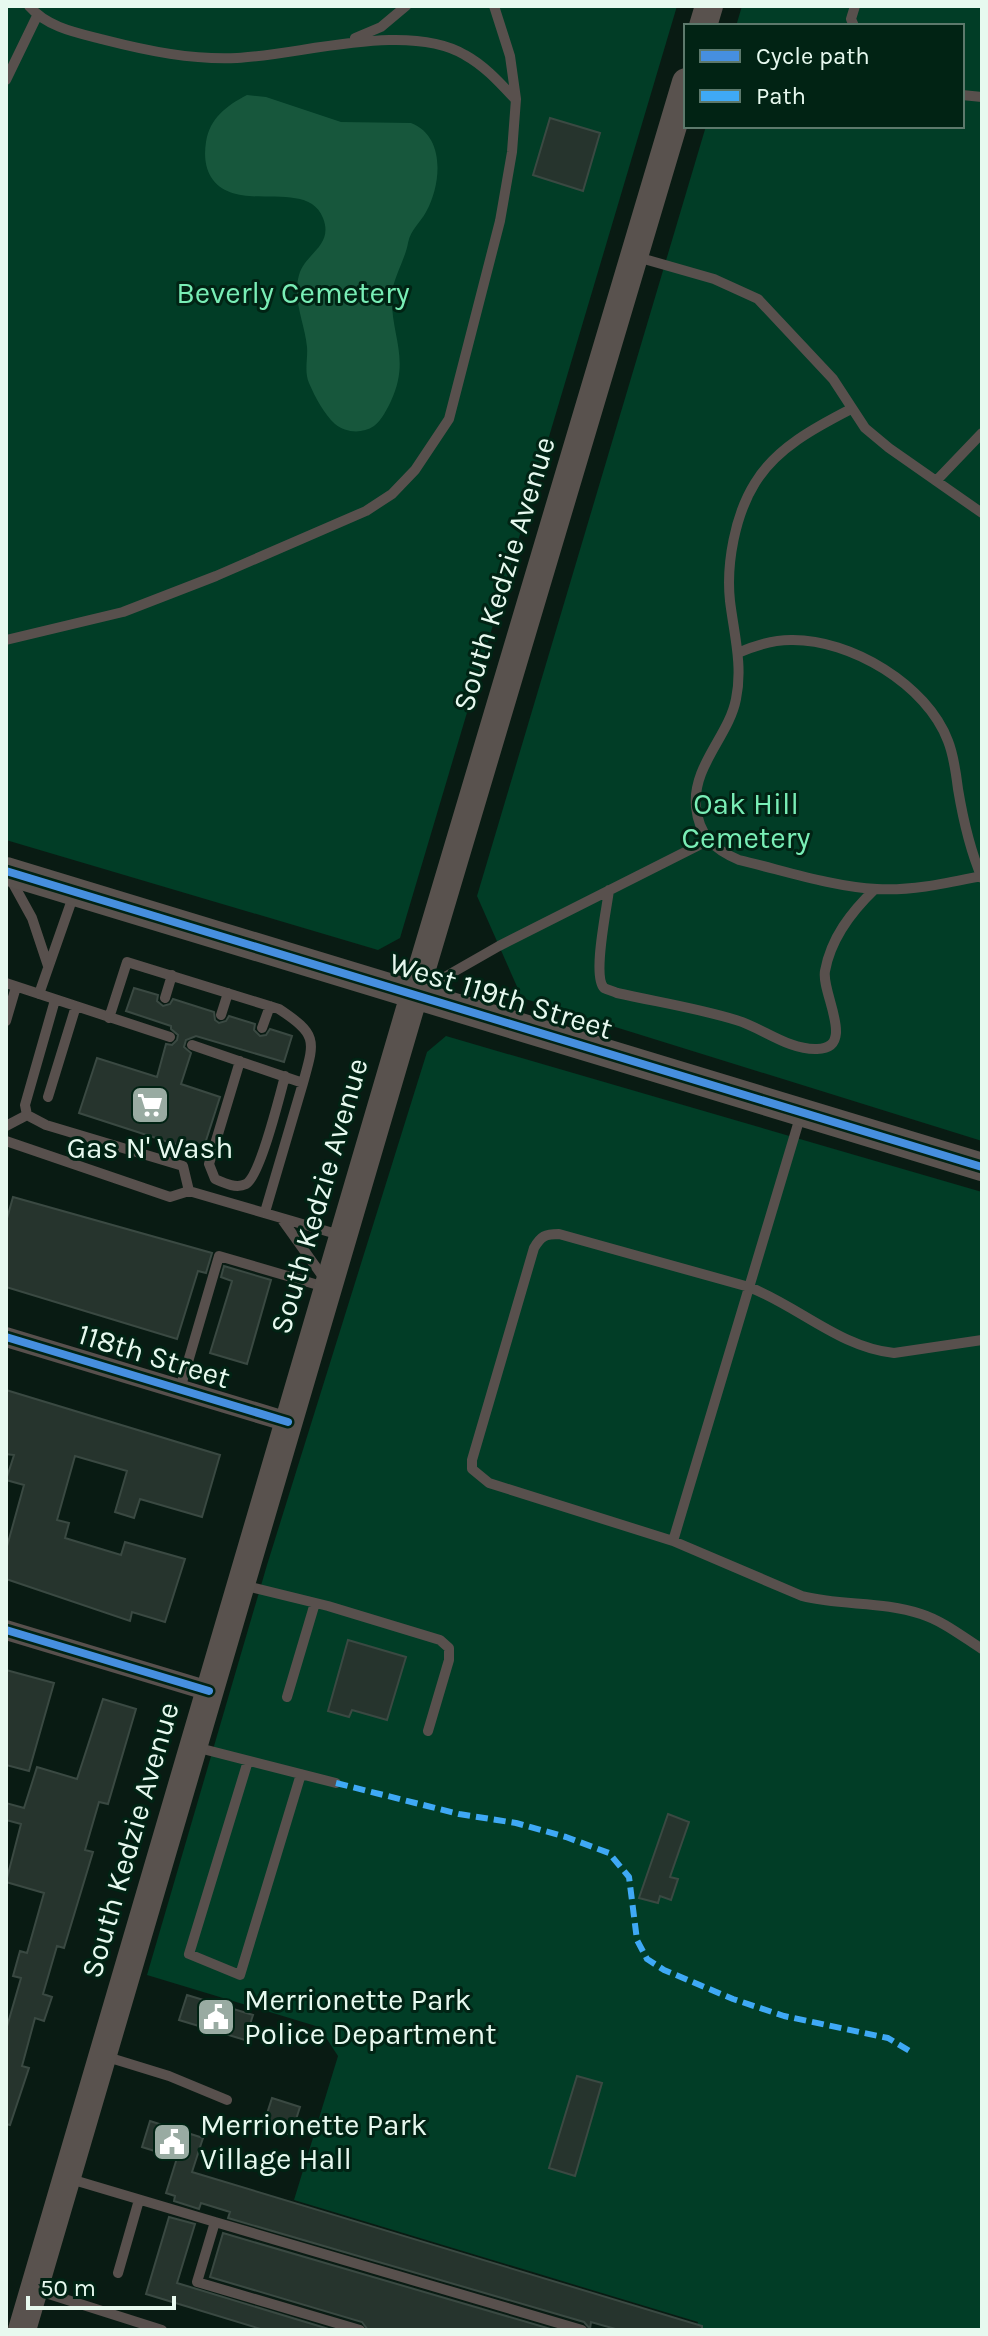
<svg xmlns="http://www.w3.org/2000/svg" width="988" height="2336" font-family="Karla,sans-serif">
<rect width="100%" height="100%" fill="#091b13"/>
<path fill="#013d26" d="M6 6H677L400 938 378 950 6 840Z
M742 6H982V1141L522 998 477 896 706 126H962V26H736Z
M446 1036 982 1192V2330H696L698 2322 294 2200 338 2056 319 2027 147 1975 267 1565 427 1052Z"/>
<path fill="#17573c" d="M247 95 266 97 341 122 411 123C445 136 442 183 426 212 420 223 411 229 408 243 405 260 393 278 392 294 390 335 411 358 391 401 387 409 382 420 374 426 362 434 346 433 335 424 324 414 315 397 309 383 304 371 308 359 307 347 305 323 292 300 299 275 305 253 334 246 323 218 307 177 235 216 211 177 205 167 204 155 206 142 210 118 226 106 247 95Z"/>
<path fill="#26342d" stroke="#3a4942" stroke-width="2" d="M550 118 600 133 583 191 533 175Z
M134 988 158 995 157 1001 163 1006 170 1004 173 999 214 1012 215 1020 219 1023 226 1021 229 1016 255 1024 254 1030 260 1036 266 1035 270 1029 292 1036 284 1062 196 1036 186 1040 184 1047 191 1053 181 1084 220 1097 202 1153 79 1113 97 1058 157 1077 166 1044 172 1045 177 1040 178 1035 171 1029V1026L126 1011Z
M13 1197 212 1253 206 1273 198 1271 177 1339 6 1287V1222Z
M224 1266 271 1280 247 1364 210 1353 232 1281 221 1277Z
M6 1390 220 1455 202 1517 140 1499 134 1518 115 1512 127 1471 75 1456 57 1520 69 1523 65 1538 121 1555 125 1542 185 1559 165 1622 132 1612 130 1621 6 1579V1550L24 1485 6 1480 14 1455 6 1454Z
M348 1640 406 1657 387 1720 352 1710 349 1717 328 1711Z
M6 1670 54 1683 29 1771 6 1765Z
M103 1699 136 1709 108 1804 99 1802 85 1850 93 1852 64 1948 57 1946 43 1994 52 1997 44 2021 35 2018 22 2066 29 2068 10 2125 6 2124V2030L21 1978 13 1976 20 1951 27 1953 44 1893 6 1882 21 1824 6 1820V1803L24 1808 37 1767 77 1779Z
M668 1814 689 1822 670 1877 678 1879 671 1900 660 1896 658 1903 639 1898Z
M187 1995 253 2015 245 2040 179 2020Z
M577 2076 602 2083 575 2176 549 2168Z
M272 2098 300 2107 291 2135 263 2126Z
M150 2121 203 2138 192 2172 702 2326V2330H619L591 2322 590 2329 584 2322 228 2218 230 2212 201 2203 199 2209 174 2201 175 2196 166 2193 177 2158 142 2147Z
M169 2217 195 2224 177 2283 332 2330H264L146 2294Z
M223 2233 554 2330H368L362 2322 210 2277Z"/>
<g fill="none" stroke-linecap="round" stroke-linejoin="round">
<path stroke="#58504d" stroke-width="10" d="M29 6C48 28 78 33 105 40 148 51 192 60 237 58 301 55 408 21 465 55 485 66 500 83 515 99
M854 26 851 19 855 6
M355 38 381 27 406 6
M6 80 37 16
M962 95 982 97
M637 257 714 279 758 299 833 379 865 428 889 448 982 513
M851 409C816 427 776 448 755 483 735 515 726 564 730 601 734 634 743 666 736 699 729 736 692 766 696 807 699 835 713 849 739 860 782 870 833 887 877 889 912 891 947 883 981 876
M937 480 982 433
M6 640 123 612 216 576 366 511 392 494 415 470 449 419 500 221 512 152 516 99 510 56 494 6
M738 653C756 645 772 640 791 640 851 639 927 685 948 741 954 756 956 773 958 789 963 819 970 850 982 878
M10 878 32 918 48 966
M609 890C607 908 592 976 604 988 608 990 613 991 617 993 657 1002 697 1008 736 1020 763 1028 788 1050 817 1049 857 1048 821 993 825 971 831 938 851 912 875 889
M6 983 170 1037
M422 990 499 946 707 841
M39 994 74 894
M165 998 172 975
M55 1000 25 1105 27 1115 46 1125 183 1166 189 1191
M221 1015 228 993
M109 1018 127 962 279 1009C318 1035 315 1040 303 1083
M6 1021 16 987
M262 1028 270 1006
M192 1045 303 1083 265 1212
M240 1061 209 1164 215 1179C224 1183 236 1189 246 1184 260 1176 280 1095 285 1076
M48 1097 76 1006
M6 1126 27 1115
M6 1141 170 1197 189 1191 340 1235
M281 1218 326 1281
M982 1340 894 1353C841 1348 798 1306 749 1287L559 1234C545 1234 541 1236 534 1248L472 1460V1469L489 1483 673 1541 802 1596C841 1606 883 1601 921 1614 943 1621 963 1637 982 1649
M180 1389 219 1256 325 1287
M673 1541 801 1114
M242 1585 328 1606 440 1640 449 1648V1660L428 1731
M287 1697 315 1603
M195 1747 336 1783
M248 1761 189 1954 240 1975 301 1774
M104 2056 169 2076 227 2100
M67 2178 215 2222
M118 2273 139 2200
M36 2290 162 2330
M360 2330 197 2282 215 2222 582 2330"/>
<path stroke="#58504d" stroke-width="20" d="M6 1337 288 1422
M6 1630 209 1691"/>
<path stroke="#59524e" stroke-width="28" d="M703 26 709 6
M6 871 982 1167
M22 2330 414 995 686 82"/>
<path stroke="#3fa9f5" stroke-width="6" stroke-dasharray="12 6" stroke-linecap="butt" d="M336 1783 459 1814 516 1823 566 1837 609 1853 629 1877 637 1940 647 1959 664 1970 733 1999 784 2016 888 2038 913 2053"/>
<g stroke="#012314" stroke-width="13">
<path id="cycleway" d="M6 871 982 1167
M6 1337 288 1422
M6 1630 209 1691"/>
</g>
<use href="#cycleway" stroke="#468fdf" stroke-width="8"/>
</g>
<defs>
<g id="supermarket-square" transform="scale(2)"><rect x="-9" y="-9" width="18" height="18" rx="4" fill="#99aba2" stroke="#012314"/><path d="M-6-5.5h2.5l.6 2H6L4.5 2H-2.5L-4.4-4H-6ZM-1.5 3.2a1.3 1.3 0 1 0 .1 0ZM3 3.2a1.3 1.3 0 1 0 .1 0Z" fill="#fff"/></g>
<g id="civic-square" transform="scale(2)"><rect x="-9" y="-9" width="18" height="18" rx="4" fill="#99aba2" stroke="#012314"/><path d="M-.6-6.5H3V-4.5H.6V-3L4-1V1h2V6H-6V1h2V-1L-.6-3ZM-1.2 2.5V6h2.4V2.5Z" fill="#fff"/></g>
</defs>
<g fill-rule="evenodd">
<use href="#supermarket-square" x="150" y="1105"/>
<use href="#civic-square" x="216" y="2017"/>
<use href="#civic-square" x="172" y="2142"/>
</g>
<g text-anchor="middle" stroke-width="6" stroke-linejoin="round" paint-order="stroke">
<g font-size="30" fill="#79eeb6" stroke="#012314">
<text x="293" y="303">Beverly Cemetery</text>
<text x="746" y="814">Oak Hill<tspan x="746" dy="34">Cemetery</tspan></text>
</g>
<g font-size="30" fill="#e7f9ef" stroke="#012314">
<text transform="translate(504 574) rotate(-73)" y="10">South Kedzie Avenue</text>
<text transform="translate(501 996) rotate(17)" y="10">West 119th Street</text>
<text transform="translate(319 1196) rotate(-74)" y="10">South Kedzie Avenue</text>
<text transform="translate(154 1356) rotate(17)" y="10">118th Street</text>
<text transform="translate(130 1840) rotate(-74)" y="10">South Kedzie Avenue</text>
</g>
<g font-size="30" fill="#e7f9ef" stroke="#012314" text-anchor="start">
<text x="150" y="1158" text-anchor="middle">Gas N' Wash</text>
<text x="244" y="2010">Merrionette Park<tspan x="244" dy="34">Police Department</tspan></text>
<text x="200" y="2135">Merrionette Park<tspan x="200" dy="34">Village Hall</tspan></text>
</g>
</g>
<rect width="988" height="2336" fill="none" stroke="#e7f9ef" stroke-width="16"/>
<rect x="684" y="24" width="280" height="104" fill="#012314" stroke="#5d796c" stroke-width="2"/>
<rect x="700" y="50" width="40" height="12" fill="#468fdf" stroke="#5d796c" stroke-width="2"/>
<text x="756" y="64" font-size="24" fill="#e7f9ef">Cycle path</text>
<rect x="700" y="90" width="40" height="12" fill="#3fa9f5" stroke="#5d796c" stroke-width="2"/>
<text x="756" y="104" font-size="24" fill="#e7f9ef">Path</text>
<path d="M28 2296v12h146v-12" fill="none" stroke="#e7f9ef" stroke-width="4"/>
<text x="40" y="2296" font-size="24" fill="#e7f9ef" stroke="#012314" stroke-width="6" paint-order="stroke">50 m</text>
</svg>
